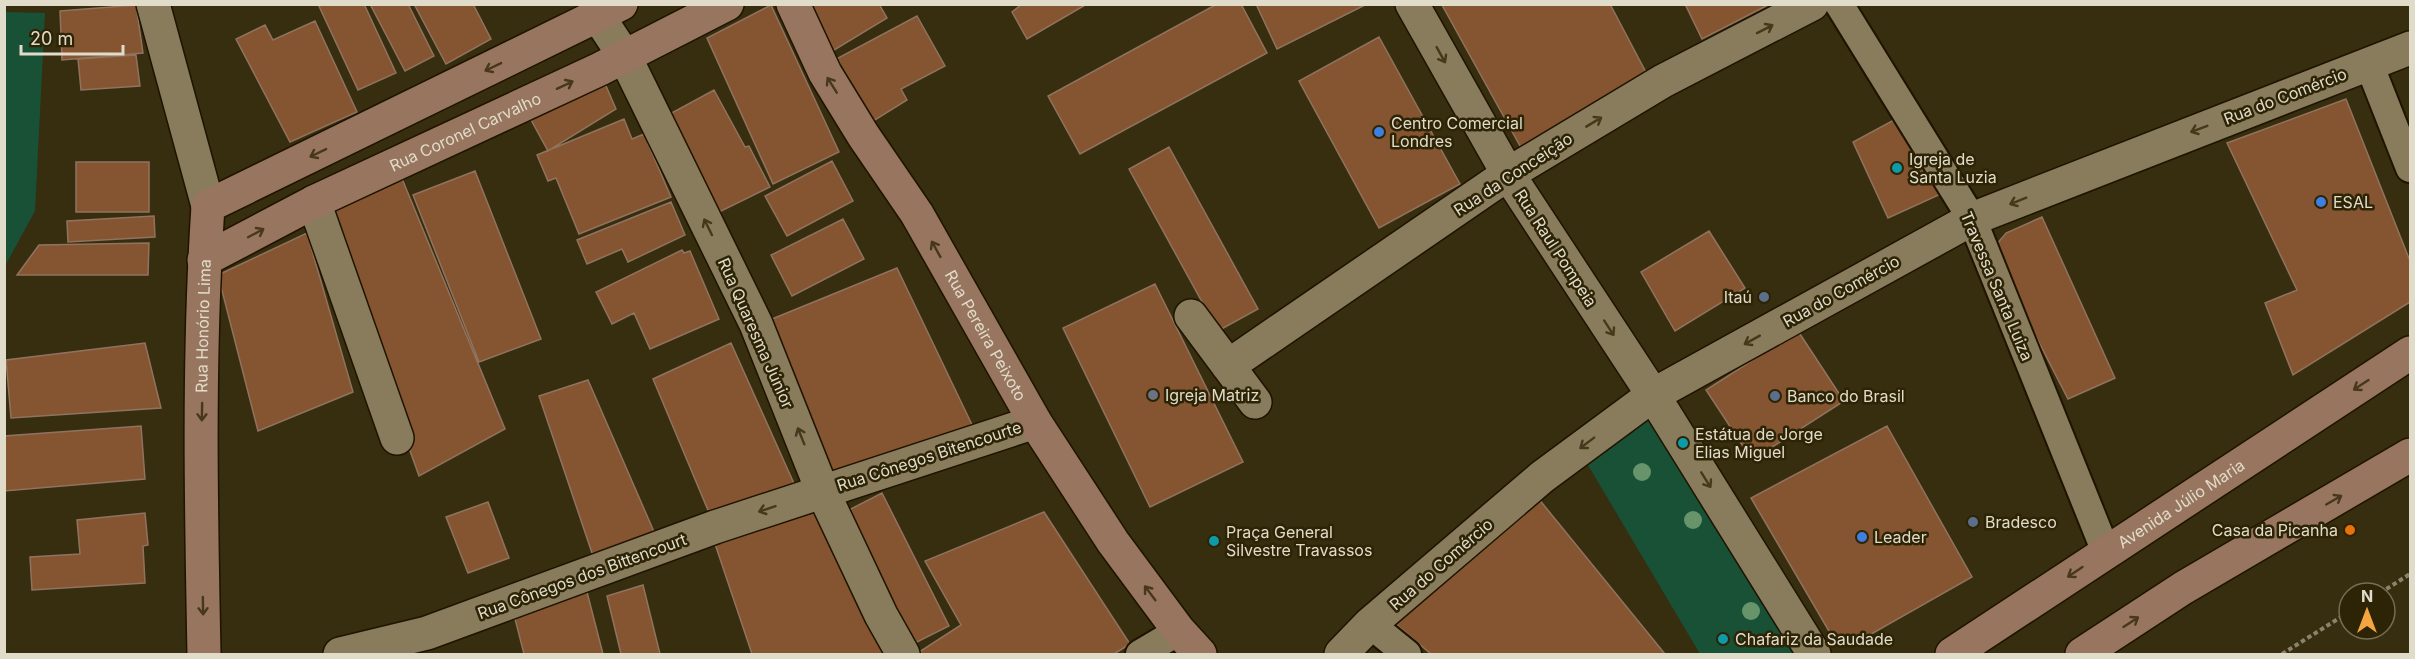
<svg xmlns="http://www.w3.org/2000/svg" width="2415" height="659" font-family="Inter,sans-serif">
<rect width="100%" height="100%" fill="#372d0f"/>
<path fill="#185136" d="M5 12 45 13 35 211 5 266Z
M1664 409 1804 654H1700L1585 460Z"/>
<path fill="#855531" stroke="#90735f" stroke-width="1.5" d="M318 4H364L396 73 358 90Z
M370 4H408L434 56 405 71Z
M414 4H473L491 39 446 64Z
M797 4H879L887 18 826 55Z
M1022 4H1087L1027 39 1012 12Z
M1217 4H1241L1267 53 1080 154 1048 96Z
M1256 4H1364L1365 5 1277 49Z
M1610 4 1649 78 1525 155 1442 5Z
M1685 4H1770L1702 39Z
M136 5 143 53 62 60 60 11Z
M771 5 839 152 773 184 707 38Z
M917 16 945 66 901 89 907 100 862 128 825 65Z
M315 21 357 112 290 142 236 39 265 25 273 40Z
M1379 37 1460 184 1379 228 1299 81Z
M136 55 140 86 81 90 78 59Z
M600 72 616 109 548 151 524 107Z
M714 90 745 147 749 146 770 187 709 217 666 116Z
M2346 99 2410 261V302L2293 375 2265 303 2297 290 2227 143Z
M1905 114 1941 194 1888 218 1853 142Z
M624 119 632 139 644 134 671 197 579 234 556 178 548 181 537 155Z
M1169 147 1258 309 1218 331 1129 169Z
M832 161 853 201 787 236 765 196Z
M76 162H149V212H76Z
M396 164 505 429 419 476 323 208Z
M475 171 541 339 479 362 413 195Z
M671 202 685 235 628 262 622 249 587 264 577 240Z
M154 216 155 237 68 242 67 221Z
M2042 217 2115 378 2068 399 1995 257 1996 245 2006 233Z
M843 219 864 259 792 296 771 255Z
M1709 231 1745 288 1675 331 1641 272Z
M307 233 353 392 258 431 218 275Z
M149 243 148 275H17L39 245Z
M682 250 684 253 690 251 719 319 650 349 634 313 612 324 596 292Z
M897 268 975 431 828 475 772 319Z
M1155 284 1243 462 1150 507 1063 328Z
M1798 331 1844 401 1752 460 1706 390Z
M145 343 161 408 11 418 6 360Z
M731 343 796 488 715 527 653 379Z
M588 380 655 534 594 559 539 396Z
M141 426 145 479 4 491V436Z
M1887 426 1972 577 1859 641 1833 638 1751 498Z
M882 493 949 626 907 647 841 514Z
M1538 498 1665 654H1431L1391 620Z
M488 502 509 558 468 573 446 517Z
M817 504 888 654H752L714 541Z
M1044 512 1130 644 1114 654H916L961 625 925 561Z
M145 513 148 545 143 546 145 583 32 590 30 557 80 554 77 520Z
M643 585 660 654H621L607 596Z
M587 592 603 654H524L513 611Z"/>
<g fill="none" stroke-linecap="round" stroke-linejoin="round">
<g stroke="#1e1400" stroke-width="32">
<path id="pedestrian" d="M1839 4 1972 219 2106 552
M2369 64 2410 168
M1370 624 1407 654
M1140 654 1179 631"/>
</g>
<g stroke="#1e1400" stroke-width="36">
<path id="minor" d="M153 4 208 206
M1412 4 1508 174 1653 395 1814 654
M598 16 625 57 756 324 822 490 881 615 903 654
M314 202 397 438
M1191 316 1255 402
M1228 366 1508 174 1663 81 1812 4
M340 654 427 633 715 527 1035 422
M1341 654 1370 624 1542 477 1653 395 1972 219 2410 48"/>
</g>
<g stroke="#1e1400" stroke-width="36">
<g id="secondary">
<path id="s1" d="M793 4 825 73 863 135 917 214 1035 422 1113 542 1179 631 1200 654"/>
<path id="s2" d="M204 260 314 202 600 69 727 4"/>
<path id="s3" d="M204 654C201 505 198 355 208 206L621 4"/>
<path id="s4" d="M1952 654 2410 353"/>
<path d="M2082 654 2183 588 2410 455"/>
</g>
</g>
<path stroke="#8a826a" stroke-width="4" stroke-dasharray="4.5 3" stroke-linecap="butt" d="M2380 593 2410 574
M2282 654 2349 612"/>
<use href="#pedestrian" stroke="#887c5d" stroke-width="28"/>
<use href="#minor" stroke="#887c5d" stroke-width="33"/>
<use href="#secondary" stroke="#97755e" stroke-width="33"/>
</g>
<g fill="#67946b">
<circle cx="1642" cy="472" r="9"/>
<circle cx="1693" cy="520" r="9"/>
<circle cx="1751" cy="611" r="9"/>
</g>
<defs><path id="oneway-shaft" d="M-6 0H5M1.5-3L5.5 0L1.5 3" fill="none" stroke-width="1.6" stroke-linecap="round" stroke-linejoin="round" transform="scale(1.5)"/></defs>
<g stroke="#44391b">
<use href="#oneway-shaft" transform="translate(1765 29) rotate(-27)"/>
<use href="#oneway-shaft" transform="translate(1441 55) rotate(61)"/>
<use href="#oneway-shaft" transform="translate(1594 122) rotate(-31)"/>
<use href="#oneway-shaft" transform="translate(2199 129) rotate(159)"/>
<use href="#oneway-shaft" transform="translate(2018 201) rotate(158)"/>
<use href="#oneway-shaft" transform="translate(708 227) rotate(-116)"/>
<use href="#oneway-shaft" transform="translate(1609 328) rotate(57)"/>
<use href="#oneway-shaft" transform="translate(1752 340) rotate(151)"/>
<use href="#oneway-shaft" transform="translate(801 436) rotate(-112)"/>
<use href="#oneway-shaft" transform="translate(1587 443) rotate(143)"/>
<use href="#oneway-shaft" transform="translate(1706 480) rotate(58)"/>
<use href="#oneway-shaft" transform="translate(767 509) rotate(161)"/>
</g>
<g stroke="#48381b">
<use href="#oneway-shaft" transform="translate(493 67) rotate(154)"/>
<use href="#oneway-shaft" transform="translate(565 85) rotate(-25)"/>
<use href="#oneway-shaft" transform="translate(832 85) rotate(-122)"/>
<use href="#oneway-shaft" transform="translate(318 153) rotate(154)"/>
<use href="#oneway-shaft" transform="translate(256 233) rotate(-28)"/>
<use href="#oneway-shaft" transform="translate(936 249) rotate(-119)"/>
<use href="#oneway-shaft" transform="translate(2361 385) rotate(147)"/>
<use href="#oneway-shaft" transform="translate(202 412) rotate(91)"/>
<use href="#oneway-shaft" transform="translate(2334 500) rotate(-30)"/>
<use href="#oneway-shaft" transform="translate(2075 572) rotate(146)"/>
<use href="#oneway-shaft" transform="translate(1150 593) rotate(-127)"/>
<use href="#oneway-shaft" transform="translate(203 606) rotate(89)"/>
<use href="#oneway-shaft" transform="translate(2131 622) rotate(-33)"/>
</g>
<g fill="#3f7fe0" stroke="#2d2305" stroke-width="2">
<circle cx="1379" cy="132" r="6"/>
<circle cx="2321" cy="202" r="6"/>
<circle cx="1862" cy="537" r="6"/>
</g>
<g fill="#0f9aa8" stroke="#2d2305" stroke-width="2">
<circle cx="1897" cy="168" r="6"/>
<circle cx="1683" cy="443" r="6"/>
<circle cx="1214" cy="541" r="6"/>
<circle cx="1723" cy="639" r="6"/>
</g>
<g fill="#5c6f8a" stroke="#2d2305" stroke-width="2">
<circle cx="1764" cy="297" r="6"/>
<circle cx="1775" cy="396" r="6"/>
<circle cx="1973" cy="522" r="6"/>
</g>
<circle fill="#6b7280" stroke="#2d2305" stroke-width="2" cx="1153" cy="395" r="6"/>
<circle fill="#e8710a" stroke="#2d2305" stroke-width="2" cx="2350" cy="530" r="6"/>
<g text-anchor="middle" stroke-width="5" stroke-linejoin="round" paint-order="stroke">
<g font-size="16" fill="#e1dbca" stroke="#2d2305">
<text transform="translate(2285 96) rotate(-21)" y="6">Rua do Comércio</text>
<text dy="6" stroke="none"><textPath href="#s2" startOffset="291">Rua Coronel Carvalho</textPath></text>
<text transform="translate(1513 174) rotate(-33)" y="6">Rua da Conceição</text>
<text transform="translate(1556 248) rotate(57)" y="6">Rua Raul Pompeia</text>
<text transform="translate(1997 286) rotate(67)" y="6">Travessa Santa Luiza</text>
<text transform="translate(1841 291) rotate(-29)" y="6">Rua do Comércio</text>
<text dy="6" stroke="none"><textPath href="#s3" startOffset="328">Rua Honório Lima</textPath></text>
<text transform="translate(756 333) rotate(66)" y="6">Rua Quaresma Júnior</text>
<text dy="6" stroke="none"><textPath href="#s1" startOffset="384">Rua Pereira Peixoto</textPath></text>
<text transform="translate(929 456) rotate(-18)" y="6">Rua Cônegos Bitencourte</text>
<text dy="6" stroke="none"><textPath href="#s4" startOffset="274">Avenida Júlio Maria</textPath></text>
<text transform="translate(1441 564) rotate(-41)" y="6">Rua do Comércio</text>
<text transform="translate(582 576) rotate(-20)" y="6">Rua Cônegos dos Bittencourt</text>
</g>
<g font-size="16" fill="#e1dbca" stroke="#2d2305" text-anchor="start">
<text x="1391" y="129">Centro Comercial<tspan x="1391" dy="18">Londres</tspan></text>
<text x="1909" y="165">Igreja de<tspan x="1909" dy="18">Santa Luzia</tspan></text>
<text x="2333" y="208">ESAL</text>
<text x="1752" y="303" text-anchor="end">Itaú</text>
<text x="1165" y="401">Igreja Matriz</text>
<text x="1787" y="402">Banco do Brasil</text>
<text x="1695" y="440">Estátua de Jorge<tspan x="1695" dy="18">Elias Miguel</tspan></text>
<text x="1985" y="528">Bradesco</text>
<text x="2338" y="536" text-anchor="end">Casa da Picanha</text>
<text x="1226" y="538">Praça General<tspan x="1226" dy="18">Silvestre Travassos</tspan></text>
<text x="1874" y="543">Leader</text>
<text x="1735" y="645">Chafariz da Saudade</text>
</g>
</g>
<rect width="2415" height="659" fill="none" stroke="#e1dbca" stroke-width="12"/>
<g transform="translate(2367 611)"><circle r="28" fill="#2d2305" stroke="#756d54" stroke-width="1.5"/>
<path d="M0-4.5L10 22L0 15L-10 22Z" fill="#f2a541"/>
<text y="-9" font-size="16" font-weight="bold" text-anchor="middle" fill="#e1dbca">N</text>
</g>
<path d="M21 45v9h102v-9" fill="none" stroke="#e1dbca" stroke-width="3"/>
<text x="30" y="45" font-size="18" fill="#e1dbca" stroke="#2d2305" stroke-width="4.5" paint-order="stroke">20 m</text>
</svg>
